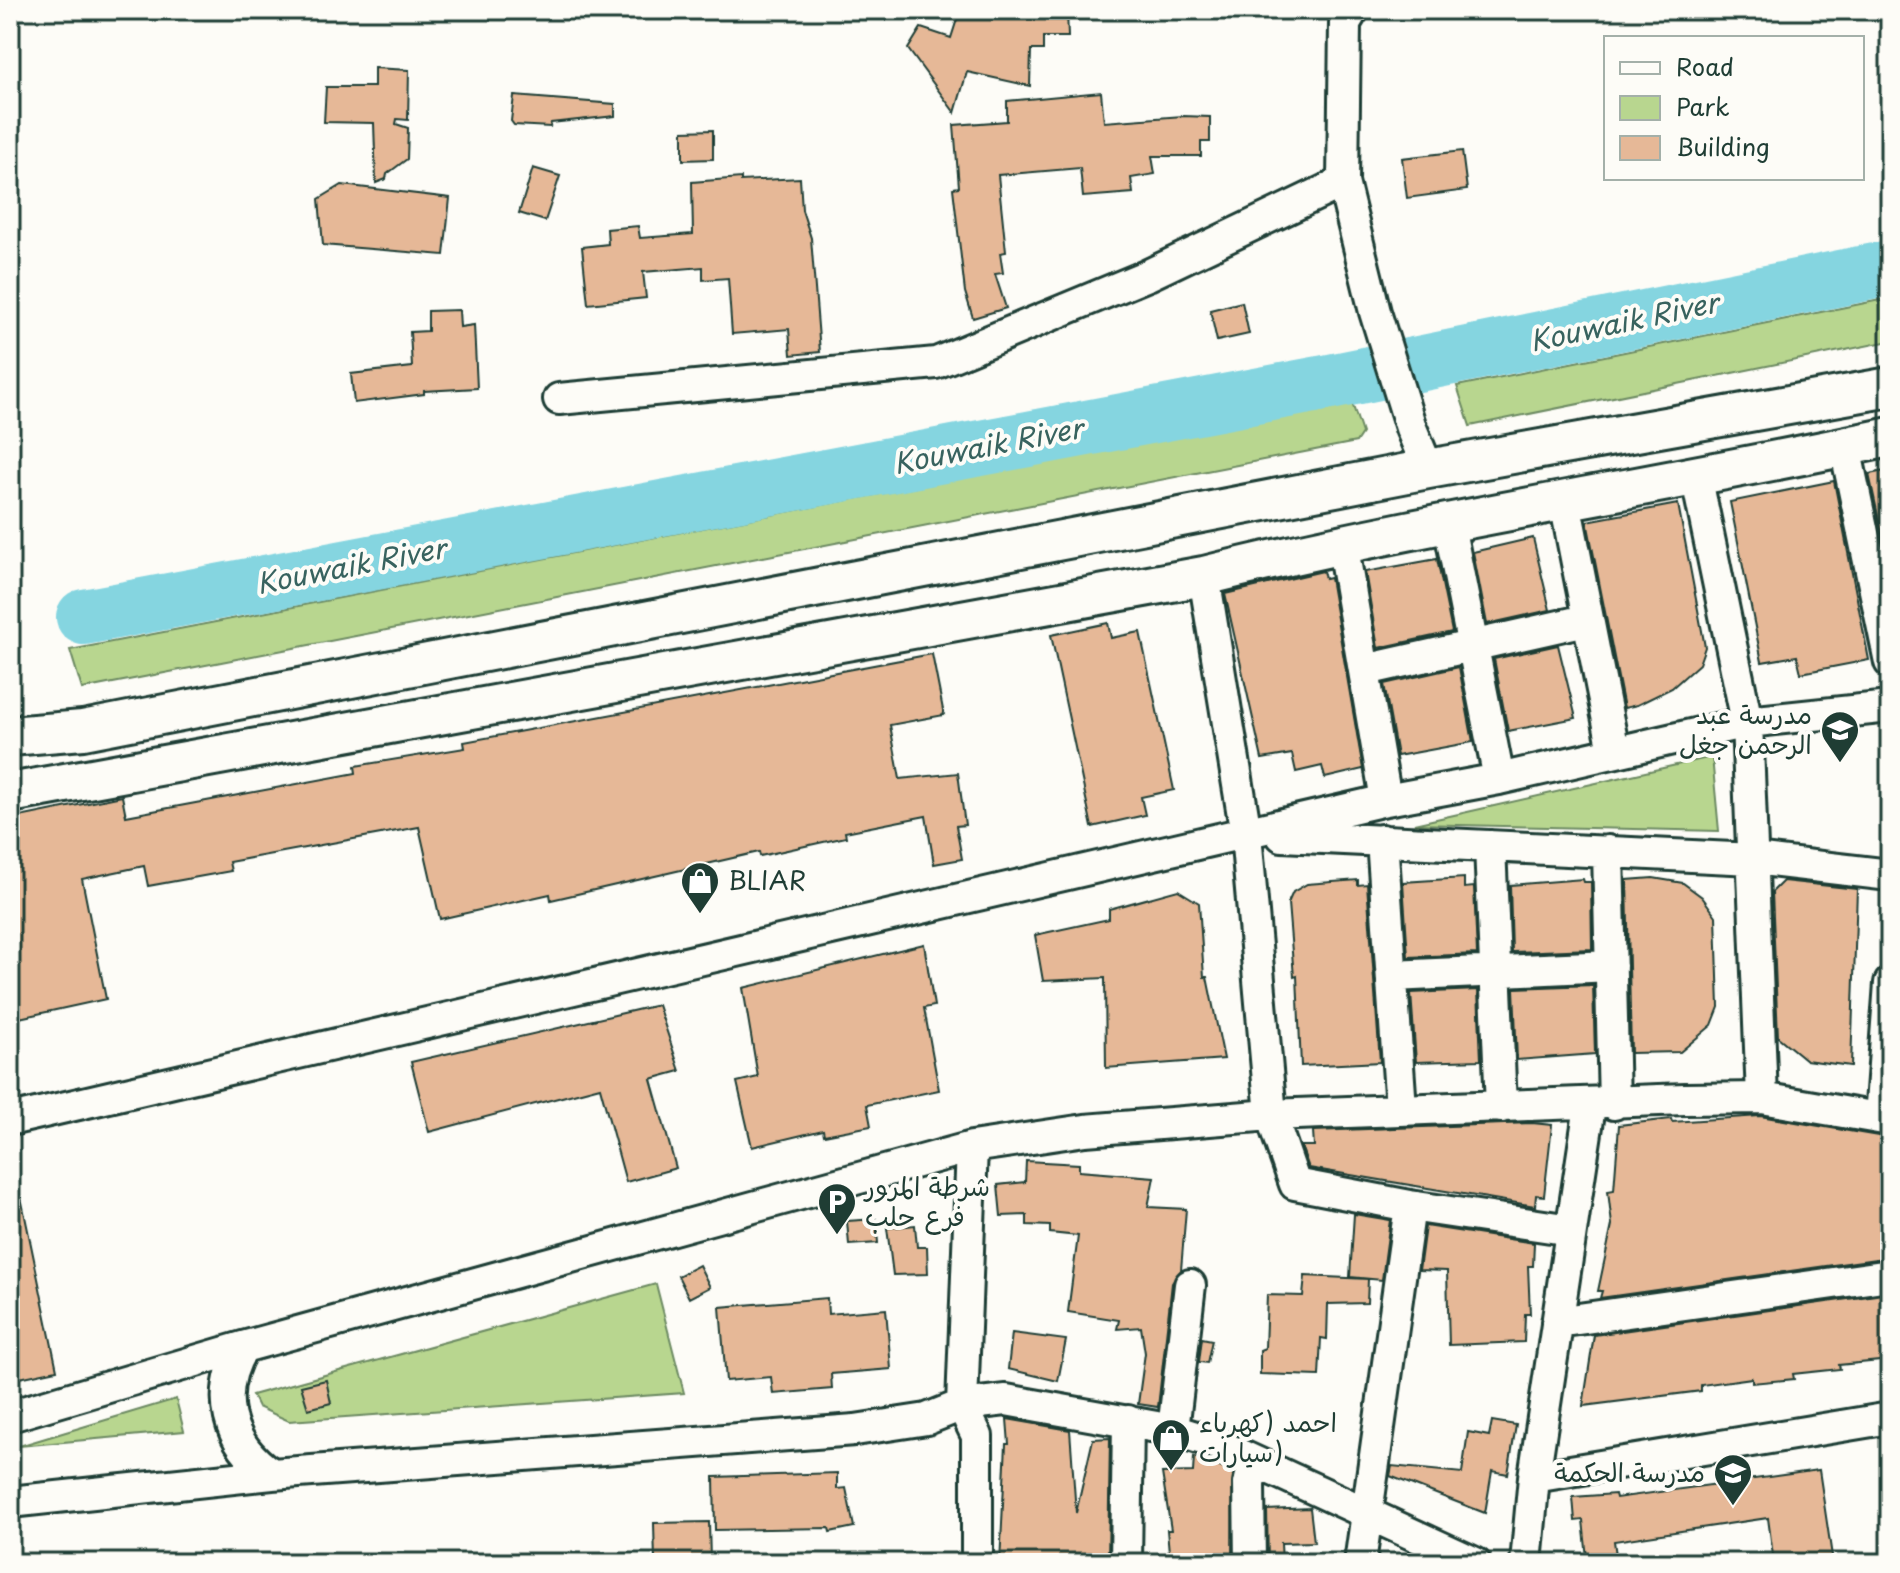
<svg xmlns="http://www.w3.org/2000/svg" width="1900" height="1573" font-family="'Playpen Sans','Playpen Sans Arabic',sans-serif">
<rect width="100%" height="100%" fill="#fdfcf7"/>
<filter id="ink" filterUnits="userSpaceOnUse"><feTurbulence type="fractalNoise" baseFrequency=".0125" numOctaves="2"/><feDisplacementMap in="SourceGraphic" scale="16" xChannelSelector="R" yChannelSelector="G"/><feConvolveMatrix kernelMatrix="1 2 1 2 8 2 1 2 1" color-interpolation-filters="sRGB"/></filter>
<g filter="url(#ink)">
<path fill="#b8d68f" stroke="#6c8a62" stroke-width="2" d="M1890 298V341L1470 426 1457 386Z
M1352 403 1362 433 1356 442 82 689 70 650Z
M1712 757 1719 831 1414 824Z
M656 1284 684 1393 289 1421 258 1407 252 1395Z
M176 1399 184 1431 19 1446Z"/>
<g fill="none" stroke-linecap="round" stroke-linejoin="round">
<path stroke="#85d5e0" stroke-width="56" d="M84 617 1325 383 1890 268"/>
</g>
<path fill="#e6b897" stroke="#1f3d34" stroke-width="2" d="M960 10H1067L1068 37H1043V50H1031L1030 86 967 72 955 113 908 49 921 28 951 38Z
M374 68 409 70 408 120 397 119 396 124 408 128 407 159 387 174 386 179 376 183 374 123 324 122 326 87H374Z
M1101 92 1104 122 1183 116 1210 117V142H1201V156H1152L1155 174 1131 178 1133 193 1083 197 1080 168 998 175 1006 252 1000 253 1003 273 995 274 1006 308 973 318 965 292 953 188 959 187 954 125 1007 121V101Z
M514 96 615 104V116L551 123 550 127 514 125 511 121Z
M713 130V159L683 160V131Z
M1462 151 1467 190 1407 198 1402 158Z
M533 168 560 176 545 221 519 213Z
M741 178V181L800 178 802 210 811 238 820 352 791 355 789 329 732 334 728 278 703 280V267L643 272 646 298 588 304 582 247 608 244 607 229 638 226 640 238 693 234 692 182Z
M342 185 450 198 444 255 323 245 319 199Z
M1242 302 1249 334 1217 341 1210 310Z
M459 310 460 327 474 325 477 388 424 391V394L354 403 351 374 412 367 410 332 428 331V311Z
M1890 470V543H1884L1869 474Z
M1834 481 1869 660 1801 673 1797 656 1762 662 1730 502Z
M1678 504 1705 647 1699 664 1672 688 1637 705 1624 708 1587 521Z
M1533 538 1550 610 1487 624 1473 552Z
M1437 559 1452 632 1378 648 1365 572Z
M1323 571 1325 579 1330 578 1363 769 1325 778 1322 766 1296 772 1292 754 1262 759 1225 594Z
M1108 623 1111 638 1140 632 1174 790 1141 797 1145 815 1092 827 1051 635Z
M1558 645 1576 718 1508 731 1494 659Z
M932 654 944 715 890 725 900 779 958 773 965 825 956 826 962 859 934 864 926 816 845 832 846 837 760 856 759 852 551 900 550 894 440 919 419 827 229 862 231 871 148 886 144 866 82 879 106 999 10 1020V819L122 796 126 816 356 773 355 766 465 748 464 742Z
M1459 667 1473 742 1397 756 1384 684Z
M1464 878V888L1474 887 1477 954 1408 957 1403 882Z
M1653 878 1683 883 1702 897 1716 916 1719 1007 1712 1025 1680 1052 1631 1053 1627 880Z
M1583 879 1584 882H1591L1592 949 1512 952 1510 885Z
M1358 880V885L1367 884 1380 1062 1301 1066 1297 976 1294 977 1288 903 1293 892 1307 884Z
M1783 881 1857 889 1851 1066 1806 1060 1778 1037 1772 892Z
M1178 890 1199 903 1204 977H1207L1224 1059 1106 1068 1105 978 1043 981 1035 935 1109 919V909Z
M924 944 934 1006 924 1008 939 1090 867 1105 871 1126 824 1135 823 1130 752 1147 737 1082 758 1077 743 988Z
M1593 985 1595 1054 1517 1060 1514 988Z
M1478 990 1481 1060 1416 1062 1411 993Z
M658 1005 680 1071 651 1079 676 1168 626 1182 600 1087 429 1132 411 1062Z
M1760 1116 1890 1138V1257L1600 1298 1602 1291H1598L1612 1225 1608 1191 1614 1190 1619 1125 1671 1119 1672 1122Z
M1532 1123 1552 1125 1544 1196 1536 1195 1535 1206 1309 1168 1301 1146H1314L1313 1131Z
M1026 1161 1079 1164V1171L1154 1177 1148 1207 1186 1209 1181 1270 1172 1283 1158 1407 1138 1404 1145 1353 1141 1327 1117 1329 1119 1320 1068 1312 1078 1236 1050 1233V1226L1027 1225V1215L1001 1216 998 1185 1025 1182Z
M21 1197 57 1370 10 1380V1198Z
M1354 1214 1390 1220 1382 1280 1350 1277Z
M876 1219 878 1243 849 1245 847 1221Z
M915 1225 917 1247H927L928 1274 893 1275 887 1228Z
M1425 1226 1534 1243 1533 1266H1528L1530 1314H1525L1524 1342 1449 1345 1447 1271 1419 1270Z
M699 1265 710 1287 689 1298 678 1276Z
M1305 1276 1368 1279 1367 1303 1328 1304 1327 1339 1321 1338 1319 1376 1260 1374V1350L1265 1348 1267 1295 1303 1296Z
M1890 1293V1360L1839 1365 1840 1369 1793 1374 1794 1379 1752 1383V1378L1701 1385V1391L1583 1406 1594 1335Z
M827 1298 828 1314 886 1309 891 1369 831 1374 832 1389 773 1394 771 1377 726 1381 720 1307Z
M1012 1333 1066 1340 1058 1381 1008 1369Z
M1202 1338 1212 1340 1207 1363 1199 1362Z
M326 1380 331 1403 308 1409 301 1386Z
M1007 1419 1070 1430 1076 1513 1093 1439 1110 1438 1108 1563H1000L1006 1444H1009Z
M1492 1421 1516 1425 1508 1474 1492 1471 1485 1513 1390 1476 1392 1466 1462 1473 1468 1432 1489 1436Z
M1194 1457 1233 1472 1232 1563H1170L1167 1530H1171L1162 1473 1193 1472Z
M1819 1470 1833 1563H1774L1768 1518 1614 1541 1616 1555 1587 1558 1583 1520 1575 1521 1573 1497 1615 1494 1616 1498Z
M837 1473V1489L846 1488 854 1527 830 1532 829 1528 715 1530 714 1477Z
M1310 1508 1314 1542 1281 1543 1282 1563H1268L1267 1510Z
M709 1522 710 1561 655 1562 654 1523Z"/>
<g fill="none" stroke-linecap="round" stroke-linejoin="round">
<g stroke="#1f3d34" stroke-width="36">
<path id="minor" d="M1353 10 1345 23 1343 182 1375 312 1411 428 1428 469
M559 399 936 363 1148 275 1343 182
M1845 447 1890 662
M1696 475 1747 722 1762 1098
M1565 502 1614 751
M1449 525 1499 779
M1342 542 1386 800
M1204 576 1246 834 1271 1115 1295 1184 1410 1206 1571 1230
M1365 670 1586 620
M1282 836 1753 859 1890 875
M1382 840 1401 1108
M1490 846 1501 1107
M1608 851 1614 1104
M1392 976 1611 966
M1880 1118 1890 983
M10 1120 1386 800 1499 779 1747 722 1890 707
M972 1147 962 1405 977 1436V1563
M1557 1322 1890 1275
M243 1347C215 1394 226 1443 272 1474
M10 1416 243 1347 972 1147 1085 1130 1271 1115 1685 1099 1762 1098 1890 1120
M1173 1430 1190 1285
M1534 1477 1890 1418
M10 1502 272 1474 855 1430 927 1419 962 1405 1006 1400 1173 1430 1212 1442 1475 1563
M1126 1563 1128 1421
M1250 1563 1249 1484 1254 1463
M1360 1563 1410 1206
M1526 1563 1534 1477 1590 1106"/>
</g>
<g stroke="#1f3d34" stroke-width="44">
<path id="major" d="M10 736 83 730 1428 469 1890 387
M10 793 1204 576C1431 520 1662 486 1890 437"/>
</g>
<use href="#minor" stroke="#fdfcf7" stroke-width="30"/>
<use href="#major" stroke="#fdfcf7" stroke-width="38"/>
</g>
</g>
<defs>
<g id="school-pin" transform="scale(2)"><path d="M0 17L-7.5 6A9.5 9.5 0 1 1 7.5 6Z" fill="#1f3d34" stroke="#fdfcf7"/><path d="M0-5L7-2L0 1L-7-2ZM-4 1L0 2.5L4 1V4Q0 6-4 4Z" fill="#fff"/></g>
<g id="shop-pin" transform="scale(2)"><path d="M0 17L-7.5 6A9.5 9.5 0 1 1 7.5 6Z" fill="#1f3d34" stroke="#fdfcf7"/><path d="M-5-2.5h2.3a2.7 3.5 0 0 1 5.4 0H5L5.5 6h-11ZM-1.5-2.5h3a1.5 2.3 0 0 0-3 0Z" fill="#fff"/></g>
<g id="parking-pin" transform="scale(2)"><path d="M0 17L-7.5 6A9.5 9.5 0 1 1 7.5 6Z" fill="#1f3d34" stroke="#fdfcf7"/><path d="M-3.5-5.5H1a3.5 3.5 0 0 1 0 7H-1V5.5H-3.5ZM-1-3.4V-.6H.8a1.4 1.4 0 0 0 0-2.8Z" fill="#fff"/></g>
</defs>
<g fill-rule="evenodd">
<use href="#school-pin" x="1840" y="730"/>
<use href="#shop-pin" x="700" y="881"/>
<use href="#parking-pin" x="837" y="1202"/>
<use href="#shop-pin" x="1171" y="1438"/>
<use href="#school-pin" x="1733" y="1473"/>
</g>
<g text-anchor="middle" stroke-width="8" stroke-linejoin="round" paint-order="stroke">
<g font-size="26" fill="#1f3d34" stroke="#fdfcf7" text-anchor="start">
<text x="1812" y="724" text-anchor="end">مدرسة عبد<tspan x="1812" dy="30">الرحمن جغل</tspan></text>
<text x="728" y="890">BLIAR</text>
<text x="865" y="1196">شرطة المرور<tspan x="865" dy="30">فرع حلب</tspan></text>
<text x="1199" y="1432">احمد (كهرباء<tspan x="1199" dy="30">سيارات)</tspan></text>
<text x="1705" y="1482" text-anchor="end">مدرسة الحكمة</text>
</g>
<g font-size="28" font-style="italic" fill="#38635f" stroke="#fdfcf7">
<text transform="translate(1624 322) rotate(-12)" y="10">Kouwaik River</text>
<text transform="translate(988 446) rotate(-11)" y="10">Kouwaik River</text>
<text transform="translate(351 566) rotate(-11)" y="10">Kouwaik River</text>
</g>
</g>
<rect width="1900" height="1573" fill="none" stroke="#fdfcf7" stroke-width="40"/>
<rect x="20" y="20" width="1860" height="1533" fill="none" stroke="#1f3d34" stroke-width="3" filter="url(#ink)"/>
<rect x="1604" y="36" width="260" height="144" fill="#fdfcf7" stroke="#a4b0a9" stroke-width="2"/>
<rect x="1620" y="62" width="40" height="12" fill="#fdfcf7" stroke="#a4b0a9" stroke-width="2"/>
<text x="1676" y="76" font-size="24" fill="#1f3d34">Road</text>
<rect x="1620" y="96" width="40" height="24" fill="#b8d68f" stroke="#a4b0a9" stroke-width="2"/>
<text x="1676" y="116" font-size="24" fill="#1f3d34">Park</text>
<rect x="1620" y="136" width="40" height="24" fill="#e6b897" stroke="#a4b0a9" stroke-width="2"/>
<text x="1676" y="156" font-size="24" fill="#1f3d34">Building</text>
</svg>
